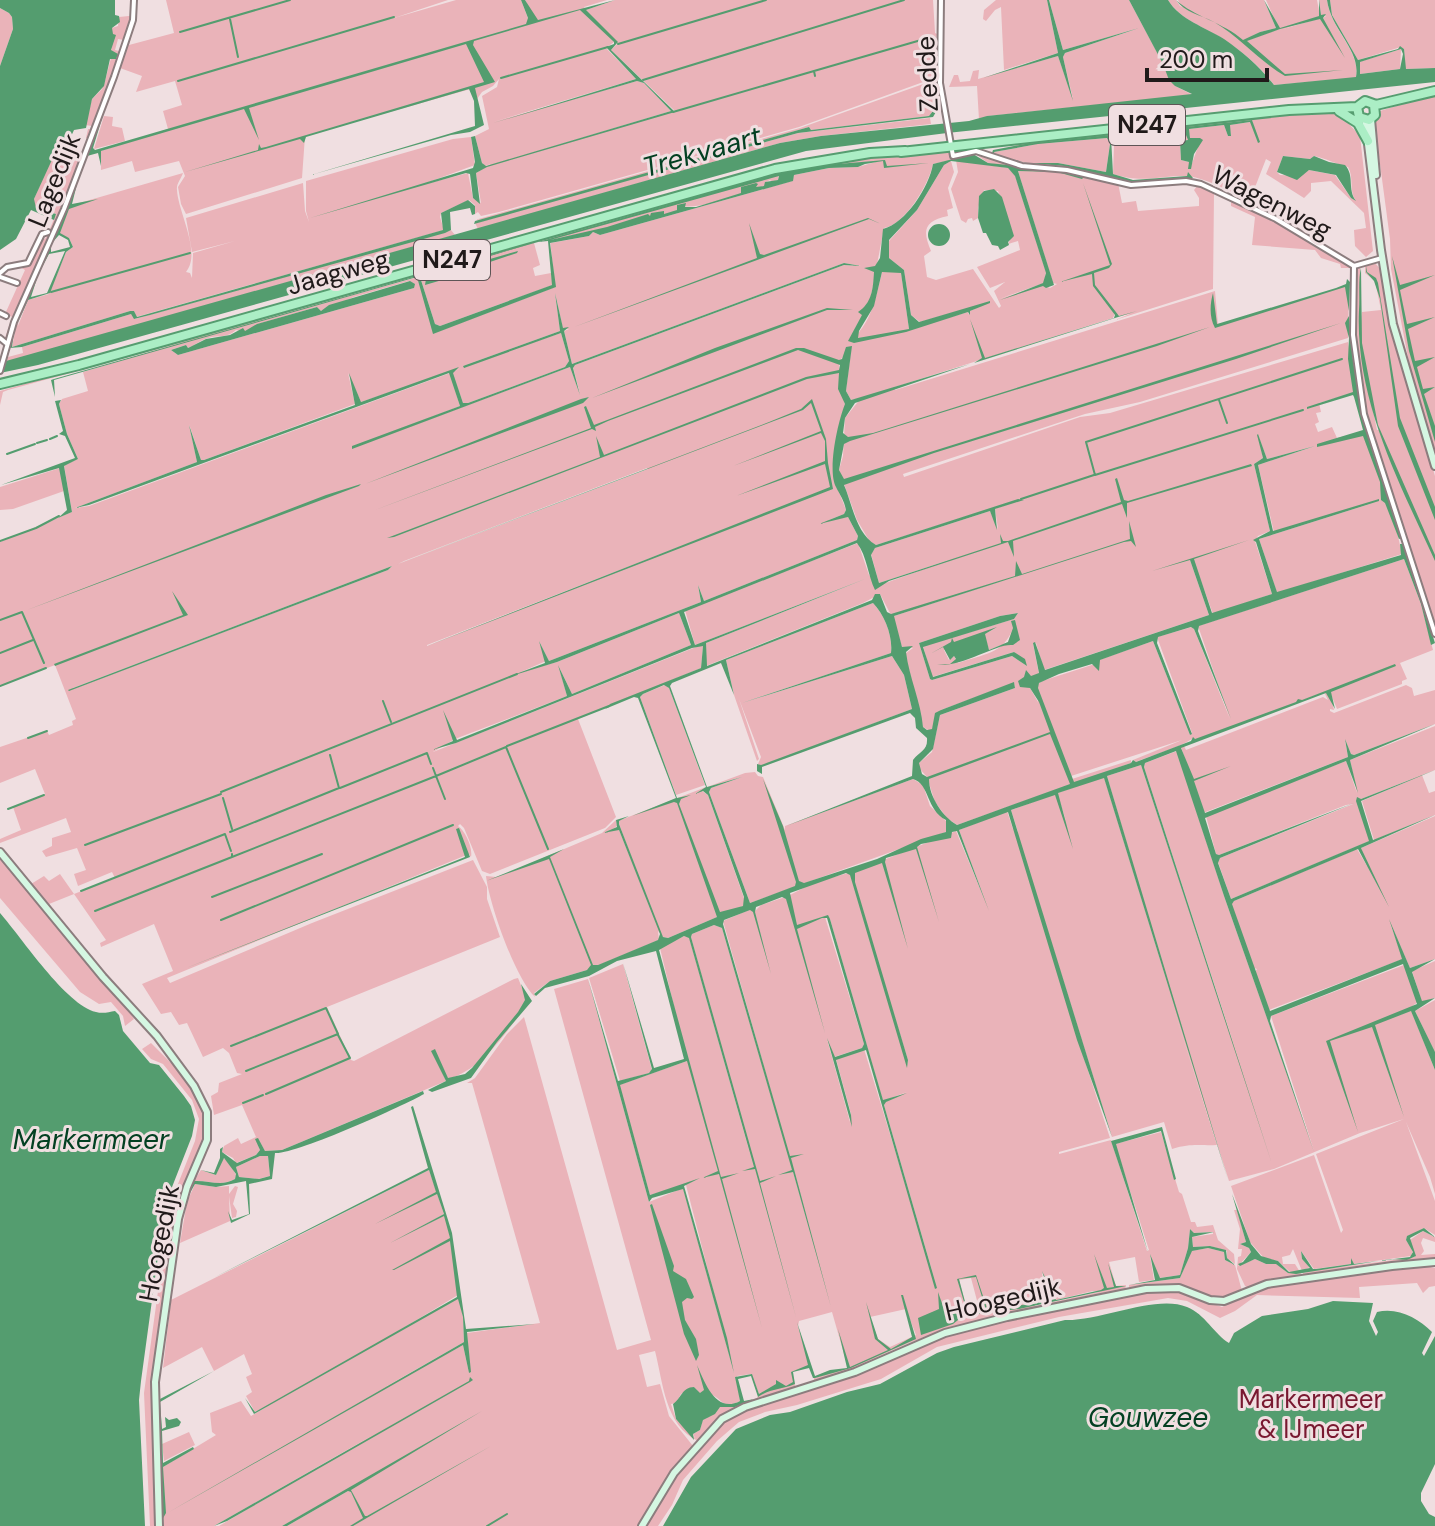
<svg xmlns="http://www.w3.org/2000/svg" width="1435" height="1526" font-family="'DM Sans',sans-serif">
<rect width="100%" height="100%" fill="#f0dfe1"/>
<path fill="#eab3b9" fill-rule="evenodd" d="M166 0H448L394 18 456 0H521L529 21 535 19 525 0H607L584 7 586 10 615 0H933L935 33 937 34 934 50V83L937 84 936 44 939 84 935 86 926 81 799 127 499 212 481 216 478 212 475 214V205L469 200 441 213 440 217 444 230 136 317 134 311H130L12 347 15 332 8 350 7 347 37 272 19 316 18 326 28 300 49 294 66 252 73 247 69 238 58 234 69 206 183 173C181 179 176 184 177 190 178 212 202 253 186 272L190 273 192 278 193 253 235 241 192 252 186 218 303 183 305 211 309 222 306 211V181L453 139 471 137 475 165 418 186 468 173 473 198 481 203 476 173 491 164 485 166 482 163 475 136 489 129 482 96 497 87 499 79 493 86 482 92 477 99 474 88 305 136 302 178 186 214 181 204 178 187 185 176 179 161 135 172 132 161 101 170V151L168 129 163 111 182 105 175 81 136 92 142 76 120 68 134 27 129 45 174 33ZM604 30 618 43 611 50 675 111 491 165 671 111 644 83 637 81 493 122 636 79 606 48 614 42Z
M996 0H1047L1058 53 1004 70 1001 7 995 10 986 21 983 19 984 10Z
M1049 0H1129L1175 86 1193 95 988 116 979 120 977 86 949 87 954 75H958L960 82 970 81 973 71 979 70 978 79 1058 56 1073 99 1063 57 1065 53 1139 28 1063 50Z
M1168 0H1176L1180 6 1196 12 1181 6 1178 0H1264L1276 28 1260 32 1243 41 1283 74 1246 41 1279 29 1266 0H1317L1320 16 1283 29 1321 18 1325 23 1323 18 1326 16H1321L1319 0H1327C1331 31 1361 50 1356 78L1274 85C1260 66 1243 52 1223 39 1205 27 1180 20 1168 0Z
M1330 0H1435V68L1405 69 1404 49 1401 47 1358 60 1332 15Z
M0 8 9 13 12 17 13 29 0 66Z
M129 16H132L124 40 118 39 115 50 119 51 124 43 90 139 86 138 88 129H91L92 126 85 125 92 99 102 89 105 81 111 58 112 28 118 26 119 17Z
M1401 49 1400 69 1360 74 1359 62Z
M926 83 939 90 944 107H939L940 105 936 100 937 106 929 116 811 130 809 127 556 200 798 133 930 118 931 124 821 136 780 143 478 229 475 223 498 217 475 220 800 128Z
M1435 94V456L1411 373 1391 269 1390 239 1376 134 1372 124 1380 111Z
M1311 113H1336L1348 118 1349 124 1360 136 1373 251 1366 257 1355 246 1354 230 1366 228 1364 213 1331 181 1311 183V191L1304 198 1266 174 1271 162 1266 159 1252 195 1260 199V206C1244 198 1205 177 1187 176 1158 175 1144 184 1113 174L1114 146 1111 137 1185 129 1188 140 1180 141 1181 160 1189 162 1190 169 1199 144 1190 138 1188 129 1224 125 1228 136 1231 135 1229 125 1251 122 1258 142 1252 120 1011 147 1034 140 1267 115ZM1283 156 1310 159 1314 156C1325 158 1336 164 1348 167 1354 177 1349 189 1355 200L1351 198 1335 175 1309 170 1300 176 1280 175 1277 172Z
M104 116 113 117 112 126 122 128 125 141 94 149Z
M1107 138 1110 144 1106 172 1058 163H1027L995 155 994 152 1038 144Z
M62 149 78 158 80 155 83 157 52 232 49 231 56 214 34 206V199L52 157 56 151Z
M944 151 949 153 951 160 933 164C929 184 905 225 884 228L870 301 849 340C870 329 877 294 882 272H901L909 329 968 312 969 315 970 311 990 302 920 322 911 315 904 270 889 258V241L917 210 944 165 951 161 954 172 948 188 953 208 947 210 948 216C924 221 922 230 931 251L924 256 927 277 936 280 973 269 999 308 1001 306 994 291 1005 282 990 288 977 267 1020 250 1018 241 1008 244 1013 234 998 191 984 190 978 208V218L973 221 972 218 968 219 966 223 961 220 951 189 958 172 956 160 1008 168 1015 175 1046 272 1044 283 999 299 1043 285 1050 288 1057 284 1053 283 1017 168 988 163 977 155 978 153C1008 167 1035 168 1067 172 1084 174 1101 179 1118 183L1122 203 1136 201 1138 211 1199 206V198L1194 190 1198 185 1228 199 1214 193 1213 289 1115 320 1130 314 1119 316 1115 313 1113 318 895 387V390L1215 291 1218 325 1349 285 1348 338 1140 402 1085 414 903 474 904 477 1080 417 1110 413 1348 342 1356 392 1319 403 1321 412 1316 413 1319 422 1315 424 1318 432 1332 427 1337 438 1364 432 1395 523 1402 554 1277 593 1259 539 1379 501 1274 532 1258 465 1315 446 1267 459 1258 435 1263 458 1254 464 1270 531 1258 536 1255 541 1272 594 1213 614 1193 559 1250 541 1152 572 1190 560 1209 615 1044 670 1036 643 1033 644 1039 674 1018 681 1030 688 1038 702V684L1042 681 1098 663 1099 660 1153 641 1190 735 1192 733 1157 637 1192 627 1194 629 1230 719 1198 626 1404 559 1421 604 1433 650 1400 663 1407 679 1402 681V684L1337 709 1330 692 1334 710 1330 709V711L1334 713 1406 685 1412 688 1414 696 1435 690V724L1354 755 1351 754 1345 740 1348 757 1203 813 1181 747 1184 746 1186 750 1323 697 1328 700 1324 692 1194 742 1193 738C1184 746 1150 756 1136 762L1133 760 1182 740 1071 776 1072 779 1131 760V763L957 825 947 818 935 802 927 777 919 768V763L932 752 940 715 1015 688 1014 683 941 710 932 729 930 731 923 727 906 658V653L913 648 902 647 893 619 894 616 1010 578 891 615 880 594 863 603 706 666V643L865 579 695 645 685 610 858 543 869 575 880 585 952 559 879 583 871 554 875 548 990 511 998 529 995 509 1021 499 876 545 870 542 857 520 839 470 843 456 845 418 861 398 851 400 846 391 851 349 839 361 840 387 845 404 834 479 846 510 844 514 829 520 848 517 858 536 857 540 704 601 698 585 701 602 549 661 539 641 546 661 521 672 557 662 679 613 691 645 572 694 559 667 567 696 455 739 433 752 701 645 703 646 701 668 578 719 616 817 605 828 490 874 482 871 464 828 460 824 458 826C465 831 473 847 471 857L469 854 167 978 170 983 312 923 473 860 487 887V899L500 937 327 1007 351 1060 354 1061 514 979 518 978 525 995 530 1001C508 1029 484 1069 448 1079L435 1050 434 1053 446 1081 282 1150 265 1151 258 1139H256L260 1150 256 1155 236 1163 233 1158 222 1152 224 1146 238 1138 241 1144 256 1137 242 1105 214 1115 211 1096 218 1092 219 1083 242 1074 237 1073 229 1053 223 1048 203 1057 187 1023 179 1025 171 1012 161 1014 142 984 173 971 154 924 101 947 100 943 106 940 74 894 49 904 31 884 44 876 49 881 60 874 74 894 115 878 112 872 78 886 74 874 86 870 77 848 46 857 42 851 52 846V838L71 832 66 818 0 843V839L21 830 13 807 45 794 35 769 0 783V747L47 731 49 735 73 725 72 721 76 719 55 665 0 686V542L72 512 64 465 78 459 67 434 59 404 62 399 88 391 83 372 187 341 8 390 3 392 0 405V391L527 242 534 243 540 265 533 268 535 276 551 273 553 285 440 326 435 324 420 277 442 269 226 330 418 277 434 333 555 287 550 239 537 242 539 239 777 172 822 163ZM879 161 858 167 829 168 794 175 792 181 600 235 593 232 589 236 551 243V240L607 228 647 215 650 217 672 214 677 210V205C702 212 740 192 765 186L766 182 770 180 772 182 778 180 779 175 570 233 772 175 826 165ZM844 263 861 266 844 265 575 365 573 367 580 394 570 367 352 448 460 406 450 373 89 506 75 508 197 462 189 424 201 460H204L355 404 348 373 361 402 459 369 452 372 463 403H468L565 367 569 361 561 333 463 366 560 331 555 293 563 329H569L564 331 572 364ZM409 281 414 284V288L178 355 171 350 186 345 188 348C195 345 201 340 208 338 219 335 228 338 236 330L244 332 258 324 317 307 321 311 354 297ZM647 468 648 469 398 564 404 561ZM725 529 427 646V645ZM392 566 388 570 73 689V688ZM1018 613 1014 619 923 646 932 677 1014 652 1027 666 1012 656 932 680 930 679 919 643 1000 616ZM997 628 984 634 989 650 1008 642 1013 628C1004 654 983 654 958 663L954 656 949 660 944 650Z
M1231 200 1276 221 1350 265V268H1341L1340 264 1321 258 1315 250 1252 245 1255 217 1231 206Z
M451 230 455 235 3 363 6 353 8 357 23 353 22 347 131 314 135 319Z
M47 235 50 237 6 339H4L0 335 5 338 12 317 5 314 25 270 20 267 30 263 42 238 45 239Z
M1374 262 1382 271 1385 304 1435 476V629L1368 425 1354 338 1355 271 1360 267 1361 351 1377 430H1379C1370 397 1357 346 1362 312L1381 310 1375 281 1365 273V265Z
M60 468 64 491 13 509 0 510V487Z
M873 603C885 615 893 637 891 653L742 703 892 656 904 675 912 709 761 766 758 764 761 757 739 699 759 759 757 761 734 695 726 660Z
M665 685 669 688 705 785 676 795 640 697 643 694Z
M1435 726V770L1422 775 1429 793 1435 791V815L1374 840 1362 801 1422 775 1361 799 1357 798 1370 841 1231 899 1218 862 1220 858 1353 804 1346 805 1219 855 1216 854 1206 816 1346 761 1357 793 1350 760Z
M1177 751 1224 896 1314 1151 1271 1016 1404 965 1418 1002 1400 1015 1411 1010 1435 1070V1194L1430 1177 1406 1122 1435 1201V1235L1424 1228 1407 1237 1406 1240 1413 1251 1411 1256 1353 1264 1351 1258V1264L1314 1269 1301 1251 1302 1259 1310 1267 1302 1271 1293 1249 1290 1255 1282 1257 1283 1264H1295L1300 1272H1290L1278 1261 1264 1258 1250 1242 1231 1186 1314 1155 1341 1233 1343 1230 1316 1154 1404 1119 1360 1133 1274 1169 1229 1181 1172 1003 1217 1145C1197 1146 1193 1143 1172 1149L1164 1122 1112 1137 1026 861 1078 1040 1110 1138 1059 1152V1154L1111 1140 1147 1251 1149 1250 1115 1144 1161 1132 1179 1192 1182 1194 1191 1222H1195L1197 1227 1213 1225 1218 1240 1234 1254 1235 1264 1227 1258V1251L1210 1246 1193 1247 1192 1237 1213 1234V1232L1194 1233 1190 1229 1188 1248 1180 1275 1159 1278 1150 1255 1154 1280 1139 1282 1135 1257 1109 1262 1116 1286 1126 1285 1125 1291C1063 1303 1000 1313 939 1332 896 1345 857 1370 814 1383V1378L848 1368 832 1312 799 1321 798 1326 810 1366 792 1372 796 1389C754 1402 728 1406 698 1441 665 1426 663 1382 655 1351L639 1355 647 1387 660 1384 669 1416 693 1446 680 1462 640 1526H287L348 1491 352 1492 350 1488 282 1526H219L375 1434 214 1526H164L163 1467 216 1435 212 1432 210 1413 241 1401 251 1416 268 1406 255 1412 246 1396 252 1392 246 1377 252 1374 244 1354 214 1371 202 1347 163 1368 171 1300 429 1170 444 1214 417 1229 445 1215 454 1255 458 1295 385 1339 459 1298 463 1317 464 1342 387 1386 463 1345 469 1373 467 1333 540 1323 472 1083H467L475 1078 507 1034 524 1017 617 1350 651 1340 554 989 588 979 649 1202 683 1188 734 1372 686 1185 650 1195 619 1085 687 1061 660 948 684 936 689 937 755 1171 691 937 692 934 714 925 722 928 793 1171 788 1172H793L814 1245 723 921 751 909 755 911 761 905 788 896 815 882 856 871 956 831 984 898 959 830 1007 811 1013 829 1018 832 1011 810 1055 794 1066 821 1057 793 1104 777 1171 995 1107 776 1141 765 1241 1067 1144 767 1145 763ZM825 917 830 919 883 1101 907 1092 885 1102 884 1105 937 1288 864 1049 836 1059 851 1114 850 1122 827 1039 834 1057 862 1048 864 1044ZM864 918 908 1060 907 1065ZM1042 1272 1056 1300 1093 1291 1099 1292 1035 1306 1029 1283 1043 1280ZM971 1278 980 1312 968 1314 959 1280ZM906 1309 916 1335 890 1347 878 1339 870 1317ZM751 1374 759 1394 757 1398 735 1407H719L703 1419 700 1430 693 1434 695 1438 676 1419 671 1404 676 1403 681 1394 694 1387 699 1393C700 1393 712 1394 712 1395 725 1401 722 1410 740 1401L737 1376Z
M755 772 758 776 763 777 785 830V826L913 779 923 785 930 806 947 822 946 832 750 903 709 792 711 788 742 777 707 787 745 773Z
M706 787 702 791 708 795 745 901 743 906 668 938 663 937 658 931 659 940 587 970 550 981 534 993 535 997C515 978 489 903 486 876L496 877 505 874 602 833 616 820 617 826 613 829 619 830 642 886 618 821Z
M1435 816V959L1410 968 1390 923 1403 959 1269 1010 1255 972 1257 969 1254 968 1231 904 1234 901 1357 849 1367 866 1361 848Z
M0 855 125 1005 134 1019 125 1026 123 1016 111 1002 99 1004 80 992 0 898Z
M1435 961V998L1422 1002 1412 971Z
M623 964 652 1070 649 1073 620 1081 589 978Z
M1435 1000V1053L1415 1011Z
M151 1043 184 1076 202 1102 207 1118V1135L185 1189 154 1392 158 1526H150L144 1393 170 1204 195 1141 199 1119 192 1100 163 1064 151 1059 142 1049Z
M260 1156H268L270 1176 258 1179 239 1177 236 1167Z
M223 1158 229 1162 236 1175 235 1179C222 1187 208 1180 194 1181L201 1170 216 1175Z
M195 1184 216 1187 229 1186V1194L235 1186 238 1187 233 1204 237 1211 236 1217 232 1218 229 1196 230 1221 180 1243 187 1202Z
M1234 1210H1237L1246 1242 1240 1244 1249 1248 1251 1252 1238 1266 1255 1259 1266 1264 1276 1263 1288 1273H1301L1300 1276 1249 1288 1245 1286 1237 1269 1238 1257 1241 1256 1242 1249H1238L1240 1229Z
M1423 1231 1435 1237V1242L1423 1238 1421 1243 1424 1251 1421 1255 1435 1254V1260L1303 1275V1273L1312 1271 1415 1257 1410 1240Z
M1208 1248 1224 1252 1225 1260 1235 1265 1242 1291 1222 1299 1211 1298 1192 1290 1129 1288V1285L1180 1278 1191 1251Z
M1429 1265 1430 1267 1435 1268V1286L1429 1287 1423 1293 1417 1283 1359 1287 1360 1298 1257 1295 1235 1311 1220 1318 1187 1301 1168 1298 1059 1317 937 1347 881 1379 797 1405 765 1412 739 1422 717 1441 683 1480 672 1505 658 1526H646L680 1468 718 1425 740 1411 825 1384 931 1339 980 1325 1147 1291 1176 1290 1222 1307 1262 1286 1385 1268Z
M189 1432 195 1445 164 1461 162 1444Z"/>
<path fill="#549d6f" fill-rule="evenodd" d="M0 0H115V15L119 16 120 22 112 28 113 34 116 35 111 50 118 54 116 59H110L104 86 92 99 86 128 74 130 67 145 79 158 62 149 56 151 34 199 36 208 56 214 54 220 31 210 16 239 0 250V66L13 29 12 17 9 13 0 8Z
M521 0H525L538 20 615 0 586 10 618 42 611 50 675 112 487 167 476 173 480 204 473 198 470 174 466 173 310 218 473 168 475 162 471 137 475 136 482 163 486 166 671 111 644 83 637 81 493 123 636 79 606 47 614 44V42L580 10 474 41 473 45 495 82 475 88 484 125 470 132 451 135 311 175 475 126 474 101 469 89 306 137 304 143 300 139 185 172 258 150 259 144 261 148 266 147 484 82 466 44 249 108 259 140 244 109 101 151V166L98 153 87 156 106 105 93 148 95 150 526 24 528 18Z
M1047 0H1049L1063 50 1139 28 1065 53 1063 57 1073 101 1058 56 983 78 1058 53Z
M1129 0H1168C1180 20 1205 27 1224 39 1243 52 1260 67 1274 85L1356 77C1361 50 1331 30 1327 0H1330L1332 15 1358 60 1398 49 1400 46 1404 49 1406 69 1435 68V82L947 133 806 151 38 365 0 373V363L6 361 780 143 821 136 969 121 987 116 1192 94 1175 86 1169 80 1163 64ZM1401 49 1403 54 1400 69 1360 74V62Z
M1176 0C1193 16 1224 23 1243 40L1260 32 1276 28 1264 0 1280 28 1319 16V0L1321 15 1326 14 1323 18 1345 58 1320 19 1280 29 1247 41 1285 74 1343 70 1285 76C1259 61 1240 37 1214 22 1201 15 1184 12 1176 0Z
M937 91 940 105 933 117 798 133 474 224 475 221 809 127 811 130 929 116 937 106Z
M1252 120 1260 142 1258 143 1250 122 1230 125 1231 136H1228L1224 125 1189 129 1190 138H1200L1203 140 1194 154 1191 169H1188L1189 162 1181 160 1180 141 1188 140 1184 130 1111 137 1113 174 1133 180 1187 176 1188 172 1193 178 1132 182 1064 166 1027 163H1058L1106 172 1110 144 1107 138 1038 144 994 152 995 155 1023 162 997 157 992 153 993 150 1025 144Z
M973 154 988 163 1065 171 1084 177 1082 179 1057 172 1018 171 1054 285 1046 288 1043 286 1000 300 1043 283 1046 273 1015 176 1008 168 951 161 944 165 917 210 889 240V258L904 270 911 315 919 322 990 301V303L970 311V315L968 312 906 332 854 343 848 341 862 315 858 312C872 303 873 289 874 272L864 268 875 266 880 258 883 229C906 223 929 187 933 164ZM882 272 901 273 909 329 858 338 859 331 874 306Z
M1283 156 1310 159 1314 156 1329 162 1345 165C1355 176 1347 189 1356 201L1351 198 1336 175 1309 170 1297 180 1277 172Z
M885 160 887 166 929 163 884 168 883 161 865 164 858 167 829 168 794 175 793 181 600 235 593 232 589 236 550 243 556 287 433 334 417 277 54 380 55 397 51 380 54 379 533 243 451 268 467 270 483 261 518 251 517 253 490 262 478 276 466 273 425 285 426 279 435 273 420 277 435 324 440 326 552 285 548 241 538 242 772 175 826 165ZM779 176 778 180 765 182 764 186 756 187 758 184 756 183 741 187V193L696 207H685L686 203 677 205V210L664 214V211L651 213 650 216 648 214 607 227 550 240Z
M1083 183 1112 264 1109 268 1094 273 1095 285 1119 316 1137 311 974 363 982 358 970 319 985 358 1114 318 1115 315 1093 286 1092 274 1060 282 1110 265Z
M77 184 72 204 98 199 69 209 60 233 69 238 73 247 66 252 50 293 28 300 16 327 39 272 31 297 47 293 65 251 49 254 40 271 51 245V252L70 247 68 240 59 235 52 243Z
M994 189 1002 197 1014 236 1008 242 1009 245 1000 250 998 246 992 245 986 233H983L978 218 979 196 984 191Z
M468 200 475 206V214L472 215 470 208 450 212 451 230 445 233 150 315 134 319 131 314 22 347 9 348 14 331 12 347 130 311H134L137 317 443 230 441 213Z
M868 218 881 224 869 219 574 327 757 258 749 223 760 254 764 255Z
M928 235a11 11 0 1 1 22 0a11 11 0 1 1-22 0Z
M1392 256 1400 285 1435 275 1400 290 1407 324 1435 317 1408 329 1415 361 1435 357 1417 367 1423 389 1435 387 1424 394 1435 426V442L1409 351Z
M844 263 861 266 844 265 575 365 573 368 580 395 570 367 352 449V446L460 406 449 373 89 505 75 508 197 462 189 425 201 460H204L355 405 349 373 361 402 459 367 453 373 463 403H468L565 367 569 361 561 333 464 368 463 366 560 331 555 293 563 328 569 327 564 331 572 364Z
M1366 266 1367 272 1376 278 1378 283 1400 418 1435 507V520L1398 426 1380 299 1374 281 1366 272Z
M1361 268 1362 343 1378 425 1435 555V561C1399 482 1355 400 1359 310 1360 296 1358 279 1361 268Z
M1347 279 1350 282 1349 311 1345 287 1215 328C1209 317 1210 304 1213 293L1217 324 1336 288 1346 284Z
M410 281 415 284 414 288 178 355 171 350 186 345 188 348 206 339 230 335 243 328 245 331 257 324 317 307 321 311 329 305Z
M827 308 853 310H827L592 398 715 348Z
M1349 316C1353 401 1377 459 1402 538L1399 539 1385 503 1381 500 1380 482 1363 436 1317 447V444L1363 430 1354 397 1353 395 1307 409V407L1353 392 1348 359 1349 338 1345 323Z
M1341 323 1236 359 934 453 844 485C852 503 856 534 876 545L1018 499 1024 500 995 509 997 530 990 511 875 548 871 555 879 583 1001 543 1000 534 1003 541H1008L1121 502 1115 479 1117 478 1124 500 1128 501 1251 464 1252 466 1127 503V518L1122 504 1013 541 1014 557 1008 542 889 581 875 590C868 576 867 556 857 543L684 612 695 645 865 579 706 643 707 666 872 600 875 594H880L887 612 891 614 1015 576 1016 561 1022 574 1130 539 1129 521 1136 547 1131 541 1124 542 894 616 902 647 913 646 906 652C909 677 921 702 923 727L927 730 932 729 935 713 941 710 1014 682 1015 688 940 715 933 749 919 763 922 774 927 777 1050 732 1039 702 1030 688 1020 687 1018 681 1024 677 1026 670 1031 676 1039 673 1033 643 1035 642 1045 670 1209 615 1190 560 1152 571 1249 540 1194 559 1212 613 1272 594 1256 542 1253 540 1270 531 1254 464 1263 458 1257 435 1258 434 1267 459 1315 446 1258 465 1273 531 1379 499V501L1259 539 1277 592 1401 555 1400 544H1403L1435 643 1431 645 1421 604 1404 559 1199 626 1198 631 1231 719 1194 629 1191 627 1158 637 1157 643 1192 734 1190 735 1153 641 1100 660 1099 671 1092 664 1059 674 1039 683 1038 688 1074 782 1131 763 1133 760 1136 762 1191 741 1193 737 1195 739 1296 702 1298 699 1302 700 1395 664 1396 666 1331 692 1335 709 1326 693 1181 748 1194 779 1231 766 1194 781 1205 813 1348 757 1345 739 1351 754 1354 755 1435 724 1350 760 1358 793 1346 761 1205 818 1216 854 1219 855 1354 803 1220 858 1218 863 1231 899 1369 841 1356 801 1357 797 1361 799 1435 770 1361 801 1373 840 1435 815 1361 848 1389 907 1358 849 1234 901 1232 904 1270 1011 1402 959 1389 919 1410 968 1435 959 1412 972 1422 1001 1435 998 1415 1011 1435 1052V1070L1411 1011 1375 1025 1404 1117 1372 1027 1330 1041 1358 1132 1326 1041 1417 1004 1403 964 1271 1016 1270 1021 1314 1152 1224 896 1176 751 1145 763 1144 767 1273 1167 1141 765 1107 776 1228 1180 1104 778 1058 793 1073 849 1055 795 1011 810 1112 1137 1077 1040 1008 812 959 830 989 911 957 831 952 832 951 838 921 844 917 847 939 922 916 849 886 858 885 862 908 949 882 863 855 873V882L908 1060 907 1068 850 875 846 873 790 893 797 925 828 915 830 919 883 1100 907 1093 886 1102 884 1105 937 1288 935 1289 866 1050 836 1060 851 1115 852 1127 827 1038 835 1057 862 1048 864 1044 827 918H822L797 929 825 1033 786 899 782 897 756 907 755 912 771 974 753 912 750 910 724 920 723 924 790 1156 804 1154 791 1158 831 1307 793 1172 778 1175 792 1170 722 928 714 925 692 934 691 937 760 1181 776 1176 760 1183 796 1317 755 1169 742 1171 754 1167 689 938 684 936 659 950 721 1177 739 1173 722 1179 762 1328 719 1174 702 1178 718 1171 687 1061 620 1085 650 1195 700 1178 684 1186 727 1338 734 1373 683 1189 652 1198 649 1202 588 979 618 1081 649 1073 652 1069 623 963 654 1068 684 1059 656 951 617 961 589 976 545 988 536 996 534 994 550 981 587 970 591 965 549 859 486 881 564 849 550 857 593 965H598L658 940 660 934 619 830 603 833 617 827 616 820 629 816 619 821V824L663 937 668 938 717 917 677 803 674 802 632 816 676 798 638 698 634 697 605 709 610 704 701 668 703 646 692 648 456 743 432 750 453 741 443 710 457 740 567 696 558 665 572 694 691 645 679 613 557 662 505 678 545 663 539 641 549 661 701 602 698 585 704 601 857 540 858 536 848 517 819 524 844 514 846 510C844 500 840 495 836 487 827 470 838 421 845 404L838 389 839 373 807 379 394 537 387 538 600 457 596 436 604 455 806 377 839 370 840 365 798 350 608 421 595 427 596 431 592 429 375 510 591 428 584 407 586 406 594 425 796 348H804L839 360 842 359 846 347 852 346 846 391 851 400 970 364 855 403 845 418 843 433 848 437 873 433 1210 327 1157 346 850 441 844 444 839 470 844 479ZM873 603C885 615 893 637 891 653L742 703 892 656 904 675 912 709 761 765 757 764V771L762 774V767L910 713 915 718 916 728 927 738C928 751 920 751 913 760L912 776 786 826 913 779C930 784 926 810 946 820V832L921 839 877 859 804 883 799 881 783 826 763 779 796 882 795 886 750 903 709 792 711 788 742 777 707 787 670 686 672 683 721 663 734 695 726 660ZM664 685 669 688 706 787 695 794 703 791 708 795 744 897 743 906 720 912 679 804 681 799 691 795 677 798 640 697 643 694ZM1050 734 1070 784 957 825C943 817 929 797 929 779Z
M589 397 583 403 365 484 581 399Z
M812 399 826 439 828 463 833 489 427 646 830 487 825 464 736 496 825 461V441L821 433 733 466 821 431 811 403 803 410 395 565 769 422 801 409Z
M61 400 59 404 67 434 78 459 64 466 72 512 58 518 67 510 59 468 1 485 75 458 65 436 59 434 63 431 55 401Z
M361 484 359 486 27 610 326 495Z
M392 566 388 570 69 691 68 690Z
M172 591 188 615 55 666 54 664 183 615Z
M1018 613 1014 619 923 647 933 677 1014 652 1025 659 1027 666 1012 656 932 680 930 679 919 643 1000 616Z
M1015 620 1020 640 1013 645C996 643 964 667 937 665L950 664 956 659 954 656 950 660 943 647 930 654 951 642 952 638 954 642 997 627 985 634 989 650 1008 642 1013 628 1011 621Z
M459 828 470 857 186 968 465 857 456 829Z
M0 913C22 938 66 1005 96 1012 103 1014 109 1012 115 1011L119 1015 123 1031 150 1063 159 1065 184 1096 191 1106 195 1120 192 1136 165 1205 141 1381 139 1400 145 1526H0Z
M521 984 532 1001 497 1042 471 1078 432 1092 428 1090 446 1081 431 1051 435 1049 448 1078 465 1074 472 1068 518 1012 525 1000Z
M423 1091 424 1094C405 1105 295 1155 275 1153L272 1179 249 1184 250 1214 231 1223 228 1211 232 1220 249 1214 246 1181 216 1187 195 1184 185 1202 194 1181C208 1180 222 1187 235 1179L236 1174 224 1158 216 1175 201 1170 214 1173 220 1158V1149L223 1147 222 1152 237 1163 256 1155 260 1150 255 1139 258 1138 265 1151 282 1150ZM260 1156H268L270 1176 259 1179 239 1177 236 1167Z
M413 1106 452 1233 466 1329 535 1324 467 1332 471 1372 469 1373 463 1345 169 1512 464 1342 463 1317 458 1299 254 1414 245 1398 255 1412 457 1297 450 1241 394 1270H392L450 1238 444 1216 390 1243 444 1214 437 1194 375 1224 436 1192 429 1170 215 1277 428 1168 411 1107Z
M1162 1127 1176 1179 1174 1180 1161 1131 1116 1144 1148 1252 1111 1141Z
M1232 1194 1251 1244 1261 1256 1278 1261 1289 1272 1310 1268 1302 1259 1301 1251 1313 1269H1316L1351 1264V1258L1354 1264 1410 1257 1413 1252 1406 1240 1407 1236 1424 1228 1435 1237 1423 1231 1410 1238 1416 1256 1407 1260 1391 1259 1296 1274 1288 1273 1276 1264H1266L1255 1259 1240 1266 1238 1264 1243 1262 1251 1252 1249 1248 1240 1244 1246 1242Z
M652 1204 674 1266 673 1271 686 1279 694 1297 692 1299 687 1298 682 1302 685 1320 696 1339 699 1355 696 1361 684 1334 650 1205Z
M1190 1229 1194 1233 1214 1232 1192 1237 1193 1247 1210 1246 1226 1250 1227 1258 1235 1265 1225 1260 1224 1252 1208 1248 1192 1251 1180 1278 1129 1285 1155 1280 1150 1254 1160 1278 1180 1275 1188 1248Z
M1094 1254 1107 1288 1114 1287 1108 1263 1116 1286H1126L1019 1309 978 1314 977 1311 985 1307 976 1277 959 1279 968 1313 974 1312 975 1314 968 1315 957 1279 976 1275 988 1311 1051 1300 1042 1271 1056 1300 1101 1290 1104 1288Z
M938 1292 944 1309 963 1316 953 1324 921 1335 918 1318 939 1309Z
M901 1295H903L916 1339 851 1368 815 1378H813L809 1368 793 1372 795 1384C781 1390 771 1388 758 1397L751 1376 738 1379 744 1401 754 1399 735 1407H720L715 1414 703 1420 700 1430 693 1434 694 1440 676 1419 673 1404C681 1399 682 1387 694 1387L700 1393 704 1390 697 1365C705 1383 716 1414 740 1401L735 1377 752 1374 759 1394 776 1384V1380L786 1386 793 1382 791 1372 808 1365 797 1322 815 1376 830 1370 847 1368 838 1329 850 1367 888 1350 875 1339 866 1302 878 1339 891 1349 912 1337Z
M1333 1301 1373 1303 1369 1321 1376 1336 1378 1332 1373 1321 1377 1312C1398 1307 1418 1318 1432 1332L1422 1353 1424 1356 1435 1336V1464L1421 1493V1501L1429 1514 1435 1517V1526H663L691 1477 736 1429 770 1415 790 1412 847 1392 880 1384 937 1353 954 1347 1065 1320C1102 1321 1156 1294 1187 1307 1205 1314 1214 1334 1229 1343L1234 1333 1262 1316 1308 1309Z
M214 1371 160 1402 162 1429 166 1427 165 1417 169 1420 177 1418 181 1422 179 1426 162 1431 163 1463 193 1447 194 1449 163 1467 166 1513 162 1520 158 1400Z
M470 1377 473 1380 470 1382 227 1521 214 1526 469 1381Z
M482 1411 351 1490 365 1516H367L491 1446 353 1526H350L363 1518 351 1492 348 1491 287 1526H282Z"/>
<g fill="none" stroke-linecap="round" stroke-linejoin="round">
<path stroke="#549d6f" stroke-width="2" d="M230 19 238 57
M180 32 290 0
M618 44 766 0
M815 76 814 71 928 38
M501 78 608 47
M643 80 904 0
M178 81 394 17
M673 112 814 71
M51 292 190 253
M1219 400 1227 423
M1303 410 1095 475 1086 442 1342 359
M50 439 57 436
M37 443 47 440
M7 454 35 444
M1021 499 1094 475
M0 541 36 528 59 516
M0 620 22 612 44 663
M0 653 33 640
M0 686 46 668
M383 701 391 722
M28 738 47 731
M507 746 609 706
M433 768 436 776 506 747 548 849
M340 788 427 753 431 764
M221 792 517 674
M223 798 232 829
M8 809 44 795
M230 832 339 788 330 755
M85 845 221 794
M232 857 436 776 445 799
M81 891 225 834 231 851
M212 897 322 854
M95 911 232 857V854
M221 920 453 825
M231 1046 326 1008 338 1034 246 1071
M266 1094 350 1058 338 1035
M243 1103 263 1095
M487 1526 507 1514"/>
<g stroke="#8c7d7e" stroke-width="8">
<path id="street" d="M941 0 940 83 953 156 976 151 1022 166 1067 170 1131 185 1186 181 1201 184 1276 219 1354 266
M1354 266 1353 335 1364 414 1435 634
M1354 266 1382 258
M0 273 7 267 28 263 42 234 48 232
M0 277 17 283
M0 313 6 316
M0 338 6 343
M0 371 14 322 64 209 114 77 133 20 134 0"/>
</g>
<g stroke="#8c7d7e" stroke-width="10">
<path id="secondary" d="M1371 119 1376 175
M1365 120 1381 250 1393 324 1435 466
M0 852 103 977 157 1036 194 1086 207 1112V1140L187 1187 178 1219 155 1382 159 1526
M642 1526 674 1473 722 1419 745 1407 855 1372 945 1333 1007 1317 1146 1289 1179 1288 1210 1300 1224 1301 1267 1284 1392 1266 1435 1262"/>
</g>
<g stroke="#569d70" stroke-width="12">
<path id="primary" d="M1357 107 1365 101 1376 105 1435 91
M1357 107 1359 117 1369 120 1375 115 1374 105
M1339 111 1358 123 1368 141
M901 152 1289 110 1357 107
M0 384 79 365 775 169 870 153 905 151"/>
</g>
<use href="#street" stroke="#fff" stroke-width="4"/>
<use href="#secondary" stroke="#d5f7e2" stroke-width="6"/>
<use href="#primary" stroke="#abeec5" stroke-width="8"/>
</g>
<g text-anchor="middle" stroke-width="6" stroke-linejoin="round" paint-order="stroke">
<g fill="#f0dfe1" stroke="#5e5556" stroke-width="2">
<rect x="1109" y="105" width="76" height="40" rx="6"/>
<rect x="414" y="240" width="76" height="40" rx="6"/>
</g>
<g font-size="24" font-weight="bold" fill="#201a1a">
<text x="1147" y="133">N247</text>
<text x="452" y="268">N247</text>
</g>
<g font-size="26" fill="#201a1a" stroke="#f0dfe1">
<text transform="translate(927 74) rotate(-93)" y="9">Zedde</text>
<text transform="translate(54 180) rotate(-68)" y="9">Lagedijk</text>
<text transform="translate(1272 202) rotate(27)" y="9">Wagenweg</text>
<text transform="translate(338 272) rotate(-16)" y="9">Jaagweg</text>
<text transform="translate(159 1243) rotate(-79)" y="9">Hoogedijk</text>
<text transform="translate(1003 1299) rotate(-13)" y="9">Hoogedijk</text>
</g>
<g font-size="26" fill="#791830" stroke="#f0dfe1">
<text x="1311" y="1408">Markermeer<tspan x="1311" dy="30">&amp; IJmeer</tspan></text>
</g>
<g font-size="28" font-style="italic" fill="#034022" stroke="#f0dfe1">
<text transform="translate(702 151) rotate(-16)" y="10">Trekvaart</text>
<text x="91" y="1149">Markermeer</text>
<text x="1148" y="1427">Gouwzee</text>
</g>
</g>
<path d="M1147 68v12h120v-12" fill="none" stroke="#201a1a" stroke-width="4"/>
<text x="1159" y="68" font-size="24" fill="#201a1a" stroke="#f0dfe1" stroke-width="6" paint-order="stroke">200 m</text>
</svg>
